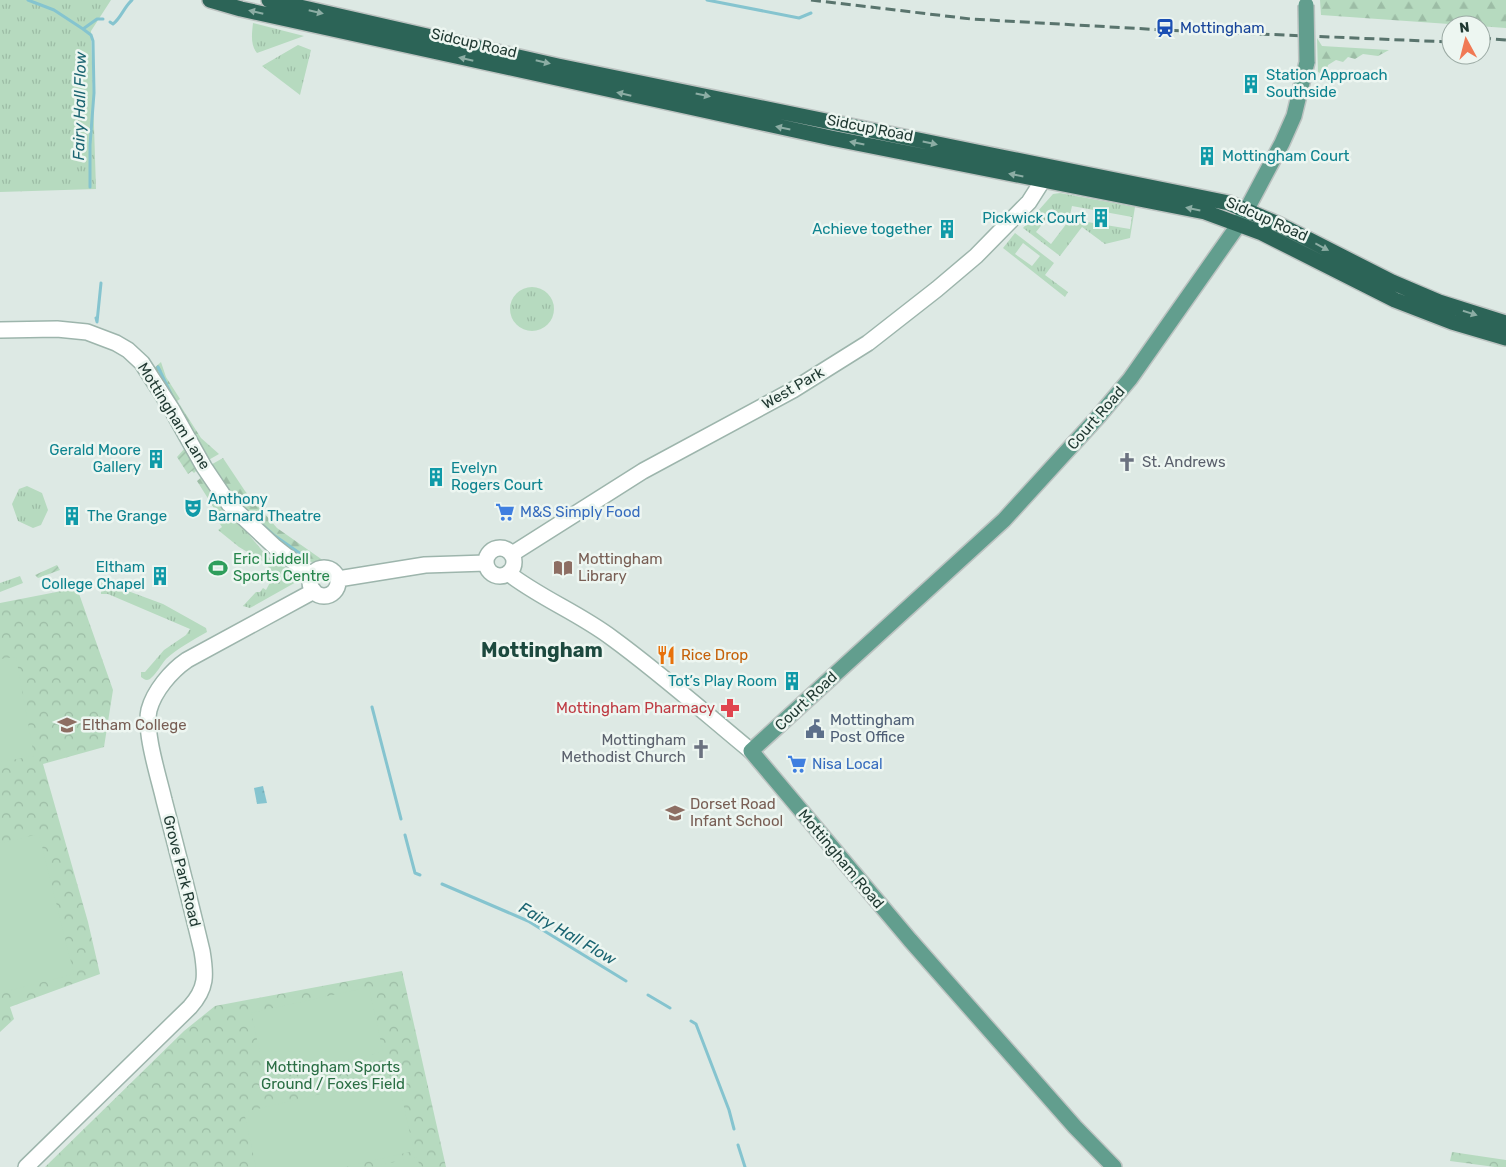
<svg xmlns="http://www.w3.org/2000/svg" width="1506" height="1167" font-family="Rubik,sans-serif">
<defs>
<pattern id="grass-tufts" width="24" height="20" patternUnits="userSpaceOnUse" patternTransform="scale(1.25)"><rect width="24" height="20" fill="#b6dabf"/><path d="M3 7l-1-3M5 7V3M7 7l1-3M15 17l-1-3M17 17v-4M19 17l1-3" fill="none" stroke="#9cbca5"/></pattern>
<pattern id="forest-firs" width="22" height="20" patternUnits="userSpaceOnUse" patternTransform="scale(1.25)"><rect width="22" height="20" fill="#b6dabf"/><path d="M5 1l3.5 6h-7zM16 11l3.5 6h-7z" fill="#9cbca5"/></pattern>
<pattern id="park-crowns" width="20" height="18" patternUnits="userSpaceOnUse" patternTransform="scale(1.25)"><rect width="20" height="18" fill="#b6dabf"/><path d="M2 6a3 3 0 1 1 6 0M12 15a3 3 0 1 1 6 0" fill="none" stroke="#9cbca5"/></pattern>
<pattern id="garden-furrows" width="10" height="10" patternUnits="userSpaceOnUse" patternTransform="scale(1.25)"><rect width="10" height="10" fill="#b6dabf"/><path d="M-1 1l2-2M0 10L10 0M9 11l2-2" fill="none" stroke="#9cbca5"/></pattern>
<pattern id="water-ripples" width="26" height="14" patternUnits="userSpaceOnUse" patternTransform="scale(1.25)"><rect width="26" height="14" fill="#85c4cf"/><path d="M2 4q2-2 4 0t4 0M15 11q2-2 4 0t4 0" fill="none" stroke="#6ca0a9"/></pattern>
</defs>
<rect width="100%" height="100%" fill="#dde9e4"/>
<path fill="url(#grass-tufts)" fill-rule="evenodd" d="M0 0H111L91 31 96 189 0 192Z
M253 23 304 36 257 53C250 45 252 33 253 23Z
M298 45 311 50 300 95 262 66Z
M1060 193 1135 207 1130 238 1105 244 1082 227 1060 256 1023 228 1053 194ZM1072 206 1132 217 1130 229 1069 219ZM1052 212 1067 223 1051 244 1036 232Z
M1015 233 1054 263 1045 275 1068 292 1065 297 1003 248ZM1023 243 1040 256 1032 266 1015 254Z
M510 309a22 22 0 1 1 44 0a22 22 0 1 1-44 0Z
M27 486 42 493 48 510 41 525 33 528 18 521 12 504 19 489Z
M211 503 225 506 265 554 276 563 295 572 298 581 250 608 243 606 256 592H260L263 588 266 590 274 575 266 570 269 565 239 547 218 530 222 527 216 518 219 516Z
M20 576 23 583 0 592V583Z
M101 581 163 604 206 628 207 632C193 640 178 648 166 659 161 665 157 673 151 678 147 682 144 679 141 677V672H145L164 650 186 635 190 629 108 594H101Z"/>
<path fill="url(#forest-firs)" d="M1320 0H1506V28L1321 15Z
M1317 38 1322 46 1389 50 1378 56 1363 54 1355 59 1348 57 1343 62 1336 60 1328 65 1325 75 1318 72Z
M161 362 166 377 180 399 171 405 152 370Z
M180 405 201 438 219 454 205 462 173 409Z
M223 458 245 491 277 528 324 561 319 565 312 562 303 561 256 525 207 467Z
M203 476 229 513 226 516H219L197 481Z"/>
<path fill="url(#park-crowns)" d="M77 588 113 690 104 747 43 764 88 922 100 974 10 1007 14 1019 0 1032V603Z
M402 971 446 1167H45L184 1031 215 1006Z
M1452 1152 1506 1160V1167H1495L1450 1161Z"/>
<path fill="url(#garden-furrows)" d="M185 448 198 469 194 473 192 471 188 474 177 457Z
M57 565 60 570 38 578 35 575Z"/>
<path fill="#b6dabf" d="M16 657 34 756 0 762V659Z
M39 834 74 974 0 993V843Z
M369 987 383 1052 266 1079 251 1013Z
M397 1076 414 1151 344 1167H256L244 1112Z
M417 1157 420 1167H372Z"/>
<path fill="url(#water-ripples)" d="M263 786 267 803 257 804 254 788Z"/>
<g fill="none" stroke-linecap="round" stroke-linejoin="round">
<path stroke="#85c4cf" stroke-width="3" d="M28 0 54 10 83 29 97 19H103
M707 0 799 18 811 13
M110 22 113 24C121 18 124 7 132 0
M83 29 91 35 93 41 94 93 90 145V187
M96 318 97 322 101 283
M158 367 173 398
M249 513 275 536 308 559
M372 707 401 819
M405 835 415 873 420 875
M442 884 528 921 626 981
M648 995 670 1008
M691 1021 696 1024 729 1110 734 1129
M738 1145 745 1167"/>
<g stroke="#9db5ac" stroke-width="18">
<path id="secondary" d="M0 330 57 329 87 332 116 343 128 350 142 363 171 408 204 467 229 504 275 547 312 576
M486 562a14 14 0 1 1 28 0a14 14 0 1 1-28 0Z
M512 554 643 471 793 390 868 343 937 289 976 256 1029 202 1043 180
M310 582a14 14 0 1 1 28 0a14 14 0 1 1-28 0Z
M508 573C540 598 579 613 612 638 660 673 705 713 751 751
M338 579 425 565 486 563
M26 1167 190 1007C207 988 206 975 202 951 190 901 177 850 164 800 159 778 144 732 149 710 154 691 171 671 187 660L314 591"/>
</g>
<g stroke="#bcc3c1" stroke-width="18">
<path id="primary" d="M1114 1167 1075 1127 910 940 751 751 1004 520 1098 417 1130 379 1239 224 1282 143 1294 116 1307 62"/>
</g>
<g stroke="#bcc3c1" stroke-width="18">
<path id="highway" d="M210 0 241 9 831 138 1205 212 1262 233 1395 300 1452 322 1506 338
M269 0 558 66 977 152 1229 203 1278 224 1392 282 1439 302 1506 323"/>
</g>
<use href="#secondary" stroke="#fff" stroke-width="15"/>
<use href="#primary" stroke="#629e8e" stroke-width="15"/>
<use href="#highway" stroke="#2c6457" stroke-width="15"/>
<path stroke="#59746d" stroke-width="3" stroke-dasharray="10 5" stroke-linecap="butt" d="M811 0 971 19 1164 30 1451 42
M1481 38 1506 40"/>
<g stroke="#bcc3c1" stroke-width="18" stroke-linecap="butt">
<path id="primary-bridge" d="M1306 5 1307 62"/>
</g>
<use href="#primary-bridge" stroke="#629e8e" stroke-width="15"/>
</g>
<defs><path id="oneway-solid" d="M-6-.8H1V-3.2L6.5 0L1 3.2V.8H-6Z" transform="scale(1.25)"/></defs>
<g fill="#8cada4">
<use href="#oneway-solid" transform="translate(256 12) rotate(-167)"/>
<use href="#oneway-solid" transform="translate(316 12) rotate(13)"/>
<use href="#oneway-solid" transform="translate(466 59) rotate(-167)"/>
<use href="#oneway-solid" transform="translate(543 62) rotate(13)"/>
<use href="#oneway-solid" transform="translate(624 94) rotate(-167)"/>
<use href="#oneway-solid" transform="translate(703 95) rotate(12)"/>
<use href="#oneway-solid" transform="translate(783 128) rotate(-168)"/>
<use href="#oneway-solid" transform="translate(857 143) rotate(-169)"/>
<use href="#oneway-solid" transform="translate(930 143) rotate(12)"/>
<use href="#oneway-solid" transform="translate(1016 175) rotate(-169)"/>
<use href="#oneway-solid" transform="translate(1193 209) rotate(-168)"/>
<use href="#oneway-solid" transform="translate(1322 247) rotate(28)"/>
<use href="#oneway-solid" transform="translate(1470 313) rotate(18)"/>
</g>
<defs>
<g id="station-bare" transform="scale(1.5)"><path d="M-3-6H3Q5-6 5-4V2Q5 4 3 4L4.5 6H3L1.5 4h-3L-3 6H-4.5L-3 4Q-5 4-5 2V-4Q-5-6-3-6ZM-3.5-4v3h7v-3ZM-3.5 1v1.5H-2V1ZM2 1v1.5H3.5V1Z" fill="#1a4fb4" stroke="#edf6f1" stroke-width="2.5" paint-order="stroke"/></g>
<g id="building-bare" transform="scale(1.5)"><path d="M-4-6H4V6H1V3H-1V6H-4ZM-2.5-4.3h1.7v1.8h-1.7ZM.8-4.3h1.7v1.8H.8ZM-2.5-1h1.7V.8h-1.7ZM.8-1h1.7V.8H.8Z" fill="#0f9aa8" stroke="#edf6f1" stroke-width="2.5" paint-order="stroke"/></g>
<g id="church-bare" transform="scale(1.5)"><path d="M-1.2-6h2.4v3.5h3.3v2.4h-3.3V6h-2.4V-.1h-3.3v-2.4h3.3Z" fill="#6b7280" stroke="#edf6f1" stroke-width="2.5" paint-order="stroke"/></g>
<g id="theatre-bare" transform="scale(1.5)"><path d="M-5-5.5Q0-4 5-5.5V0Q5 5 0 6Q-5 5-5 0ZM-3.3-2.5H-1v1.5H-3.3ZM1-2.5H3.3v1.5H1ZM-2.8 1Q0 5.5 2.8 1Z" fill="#0f9aa8" stroke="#edf6f1" stroke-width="2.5" paint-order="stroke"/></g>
<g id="supermarket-bare" transform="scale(1.5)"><path d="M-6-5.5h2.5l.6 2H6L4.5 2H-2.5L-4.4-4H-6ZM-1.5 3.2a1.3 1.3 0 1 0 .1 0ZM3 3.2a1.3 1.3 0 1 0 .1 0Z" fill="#3f7fe0" stroke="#edf6f1" stroke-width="2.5" paint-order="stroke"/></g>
<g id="stadium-bare" transform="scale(1.5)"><path d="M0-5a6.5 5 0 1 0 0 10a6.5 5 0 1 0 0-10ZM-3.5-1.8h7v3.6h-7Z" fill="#2e9e5b" stroke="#edf6f1" stroke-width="2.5" paint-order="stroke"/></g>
<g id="library-bare" transform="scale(1.5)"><path d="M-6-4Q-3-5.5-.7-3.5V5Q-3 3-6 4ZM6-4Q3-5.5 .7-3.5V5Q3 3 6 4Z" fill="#8d6e63" stroke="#edf6f1" stroke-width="2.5" paint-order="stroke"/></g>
<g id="restaurant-bare" transform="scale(1.5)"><path d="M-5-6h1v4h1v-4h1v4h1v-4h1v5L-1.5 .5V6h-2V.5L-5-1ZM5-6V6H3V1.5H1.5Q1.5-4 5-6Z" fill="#e8710a" stroke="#edf6f1" stroke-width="2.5" paint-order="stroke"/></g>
<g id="pharmacy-bare" transform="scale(1.5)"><path d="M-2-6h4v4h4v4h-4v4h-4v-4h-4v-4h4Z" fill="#e0444e" stroke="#edf6f1" stroke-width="2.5" paint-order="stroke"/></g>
<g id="school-bare" transform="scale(1.5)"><path d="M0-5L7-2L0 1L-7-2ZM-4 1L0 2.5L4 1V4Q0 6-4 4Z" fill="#8d6e63" stroke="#edf6f1" stroke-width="2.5" paint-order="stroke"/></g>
<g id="civic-bare" transform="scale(1.5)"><path d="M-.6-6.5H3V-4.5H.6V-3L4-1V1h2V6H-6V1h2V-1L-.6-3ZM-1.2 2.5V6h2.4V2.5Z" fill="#5c6f8a" stroke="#edf6f1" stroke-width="2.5" paint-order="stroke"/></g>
</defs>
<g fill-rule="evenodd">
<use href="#station-bare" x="1165" y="28"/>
<use href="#building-bare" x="1251" y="84"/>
<use href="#building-bare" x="1207" y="156"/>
<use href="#building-bare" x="1101" y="218"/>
<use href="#building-bare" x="947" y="229"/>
<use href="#building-bare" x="156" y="459"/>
<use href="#church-bare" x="1127" y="462"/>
<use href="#building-bare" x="436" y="477"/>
<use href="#theatre-bare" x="193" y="508"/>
<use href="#supermarket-bare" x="505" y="512"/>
<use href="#building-bare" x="72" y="516"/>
<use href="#stadium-bare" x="218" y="568"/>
<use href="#library-bare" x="563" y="568"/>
<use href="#building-bare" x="160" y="576"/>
<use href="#restaurant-bare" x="666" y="655"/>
<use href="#building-bare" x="792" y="681"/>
<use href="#pharmacy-bare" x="730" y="708"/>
<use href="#school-bare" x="67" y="725"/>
<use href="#civic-bare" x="815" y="729"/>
<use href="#church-bare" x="701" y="749"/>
<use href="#supermarket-bare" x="797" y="764"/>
<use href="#school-bare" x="675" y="813"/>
</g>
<g text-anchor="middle" stroke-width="5" stroke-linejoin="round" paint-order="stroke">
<g font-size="15" fill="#164399" stroke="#edf6f1" text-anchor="start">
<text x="1180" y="33">Mottingham</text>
</g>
<g font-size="15" fill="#1f3831" stroke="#edf6f1">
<text transform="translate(474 43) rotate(13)" y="5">Sidcup Road</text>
<text transform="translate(870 128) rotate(11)" y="5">Sidcup Road</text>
<text transform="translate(1267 219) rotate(24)" y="5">Sidcup Road</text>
<text transform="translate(793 388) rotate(-30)" y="5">West Park</text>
<text transform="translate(174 416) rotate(58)" y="5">Mottingham Lane</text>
<text transform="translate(1096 418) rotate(-49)" y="5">Court Road</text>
<text transform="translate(806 701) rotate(-43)" y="5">Court Road</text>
<text transform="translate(841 859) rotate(50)" y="5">Mottingham Road</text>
<text transform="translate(182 871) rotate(76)" y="5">Grove Park Road</text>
</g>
<g font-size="15" fill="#0d838f" stroke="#edf6f1" text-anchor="start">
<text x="1266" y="80">Station Approach<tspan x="1266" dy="17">Southside</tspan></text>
<text x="1222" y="161">Mottingham Court</text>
<text x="1086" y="223" text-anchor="end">Pickwick Court</text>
<text x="932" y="234" text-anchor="end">Achieve together</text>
<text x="141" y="455" text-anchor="end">Gerald Moore<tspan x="141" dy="17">Gallery</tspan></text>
<text x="451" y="473">Evelyn<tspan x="451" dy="17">Rogers Court</tspan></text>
<text x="208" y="504">Anthony<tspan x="208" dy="17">Barnard Theatre</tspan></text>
<text x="87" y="521">The Grange</text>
<text x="145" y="572" text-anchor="end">Eltham<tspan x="145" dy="17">College Chapel</tspan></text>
<text x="777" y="686" text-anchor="end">Tot’s Play Room</text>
</g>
<g font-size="15" fill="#5b616d" stroke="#edf6f1" text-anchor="start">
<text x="1142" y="467">St. Andrews</text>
<text x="686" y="745" text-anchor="end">Mottingham<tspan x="686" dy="17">Methodist Church</tspan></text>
</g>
<g font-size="15" fill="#366cbe" stroke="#edf6f1" text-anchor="start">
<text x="520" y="517">M&amp;S Simply Food</text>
<text x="812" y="769">Nisa Local</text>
</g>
<g font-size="15" fill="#27864d" stroke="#edf6f1" text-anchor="start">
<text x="233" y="564">Eric Liddell<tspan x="233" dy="17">Sports Centre</tspan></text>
</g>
<g font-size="15" fill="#785e54" stroke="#edf6f1" text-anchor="start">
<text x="578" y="564">Mottingham<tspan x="578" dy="17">Library</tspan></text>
<text x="82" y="730">Eltham College</text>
<text x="690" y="809">Dorset Road<tspan x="690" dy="17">Infant School</tspan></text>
</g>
<g font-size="15" fill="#c56008" stroke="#edf6f1" text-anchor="start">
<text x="681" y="660">Rice Drop</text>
</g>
<g font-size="15" fill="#be3a42" stroke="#edf6f1" text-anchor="end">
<text x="715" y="713">Mottingham Pharmacy</text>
</g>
<g font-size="15" fill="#4e5e75" stroke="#edf6f1" text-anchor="start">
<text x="830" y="725">Mottingham<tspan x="830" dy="17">Post Office</tspan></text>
</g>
<g font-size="15" fill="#2a6e44" stroke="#edf6f1">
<text x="333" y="1072">Mottingham Sports<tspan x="333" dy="17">Ground / Foxes Field</tspan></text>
</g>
<g font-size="16" font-style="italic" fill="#1b6572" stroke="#edf6f1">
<text transform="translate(79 106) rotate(-89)" y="6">Fairy Hall Flow</text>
<text transform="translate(568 933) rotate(30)" y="6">Fairy Hall Flow</text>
</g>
<g font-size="20" font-weight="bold" fill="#1c493e" stroke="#edf6f1">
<text x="542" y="657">Mottingham</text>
</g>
</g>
<g transform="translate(1466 40) rotate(353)"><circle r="24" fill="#edf6f1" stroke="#9baaa4"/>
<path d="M0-4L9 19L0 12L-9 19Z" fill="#f07954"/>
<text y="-8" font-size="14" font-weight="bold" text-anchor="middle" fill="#1f3831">N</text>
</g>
</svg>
